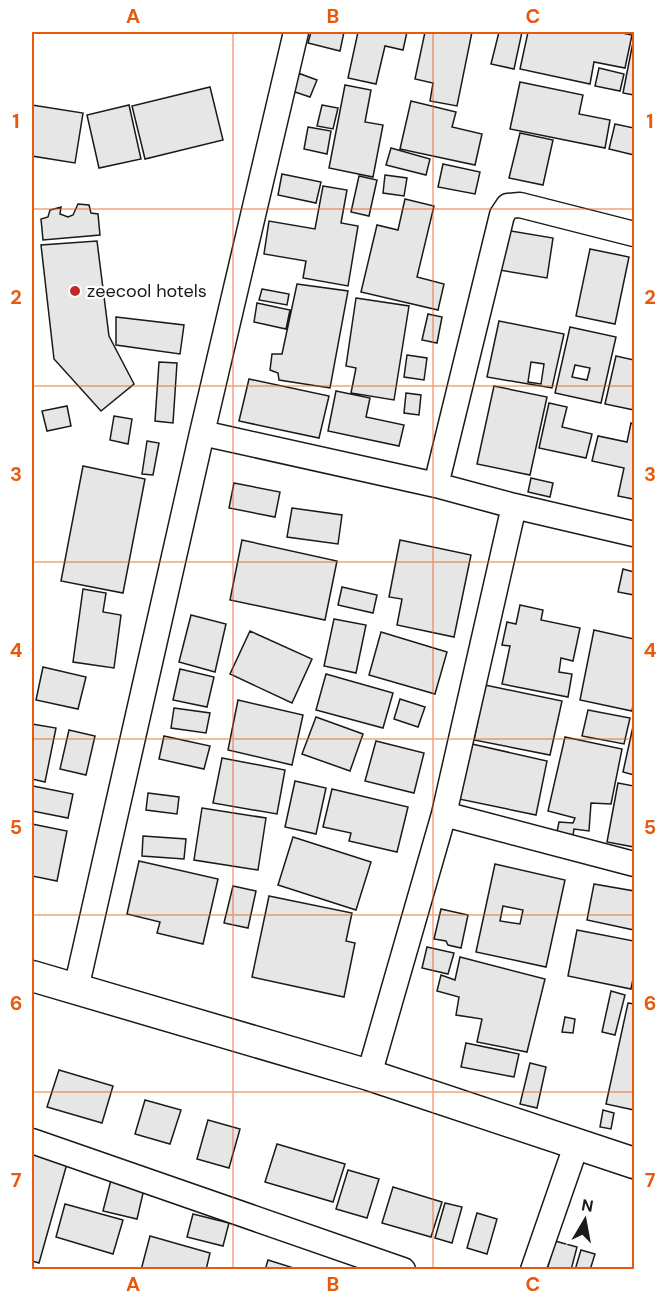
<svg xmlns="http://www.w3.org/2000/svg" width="666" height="1301" font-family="'DM Sans',sans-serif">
<rect width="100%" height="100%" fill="#fff"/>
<path fill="#e6e6e6" stroke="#1a1a1a" stroke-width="1.5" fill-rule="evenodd" d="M311 32H344L340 51 308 43Z
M358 32H407L403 50 385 46 376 84 348 78Z
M425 32H472L457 106 430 101 433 83 415 79Z
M499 32H522L514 69 491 64Z
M528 32H617L632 35 625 68 594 62 590 84 520 69Z
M634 37V95L623 93Z
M599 68 624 74 620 91 595 86Z
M298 73 317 80 310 97 292 91Z
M520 82 583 95 579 114 610 120 605 148 510 129Z
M345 85 371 90 365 122 383 125 373 177 329 168Z
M210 87 223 140 145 159 132 106Z
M411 101 456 112 452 127 482 134 475 165 400 149Z
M32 105 83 113 75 163 32 156Z
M129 105 141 159 99 168 87 115Z
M322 105 338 108 333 129 317 126Z
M615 124 634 128V155L609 149Z
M308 127 331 131 327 154 304 149Z
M520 133 553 140 543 185 509 178Z
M391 148 430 159 426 175 386 165Z
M443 164 480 172 475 194 438 187Z
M282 174 321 182 316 203 278 195Z
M385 175 407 178 404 196 383 193Z
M359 176 377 180 369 216 351 212Z
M323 186 347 190 341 223 358 226 348 286 303 278 306 261 264 254 269 221 315 229Z
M405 199 434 206 417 277 444 284 438 310 361 292 377 225 398 230Z
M78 204 89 205 91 213 98 214 100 235 43 240 41 219 48 217 50 210 61 207 60 214 68 217 73 215Z
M505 230 553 238 547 278 499 270Z
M97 241 109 336 134 384 101 411 54 359 41 245Z
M590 249 629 257 615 324 576 316Z
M297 284 348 291 330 388 279 380 278 373 270 370 272 354H282Z
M262 289 289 294 287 305 259 300Z
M356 298 409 306 394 400 351 393 356 368 346 366Z
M257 303 290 310 286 329 254 322Z
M428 314 442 317 437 343 422 340Z
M116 317 184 325 180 354 116 345Z
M499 321 564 334 552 388 487 377ZM531 362 544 364 541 384 528 382Z
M570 327 616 337 601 403 555 393ZM575 365 590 368 587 380 572 377Z
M407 355 427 358 424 380 404 377Z
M616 356 634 360V410L605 404Z
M159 362 177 363 173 423 155 421Z
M249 379 329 396 319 438 239 421Z
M494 386 547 397 530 475 477 464Z
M336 391 370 398 366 417 404 425 399 446 328 431Z
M406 393 421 395 419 415 404 413Z
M549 403 567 407 562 427 592 434 586 458 539 448Z
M67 406 71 426 47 431 42 411Z
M114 416 132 419 128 444 110 440Z
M631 423 634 424 633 499 618 496 624 468 592 461 598 436 627 442Z
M147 441 159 443 153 475 142 474Z
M83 466 145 479 123 593 61 581Z
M531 478 553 483 550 497 528 492Z
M234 483 280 492 275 517 229 508Z
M292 508 342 515 338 544 287 537Z
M242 540 337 561 325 620 230 600Z
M400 540 471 555 454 637 397 625 402 599 389 597Z
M623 569 634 572V595L618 592Z
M342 587 377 595 373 613 338 605Z
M83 589 106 593 103 612 121 615 114 668 73 662Z
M520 605 543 610 541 620 580 628 573 661 561 658 559 672 572 674 568 697 502 684 510 646 502 645 507 622 516 624Z
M191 615 226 624 215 672 179 662Z
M334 619 366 625 356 673 324 666Z
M594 630 634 639V700L632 711 580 700Z
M250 631 312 659 292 703 230 674Z
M381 632 447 652 435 694 369 675Z
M43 667 86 677 78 709 36 700Z
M180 669 214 677 207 707 173 700Z
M326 674 393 693 383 728 316 710Z
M485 685 562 701 550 755 474 740Z
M400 699 425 707 418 727 394 719Z
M238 700 303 715 292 765 228 750Z
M174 708 210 713 206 733 171 728Z
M588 710 630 718 624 744 582 736Z
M316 717 363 734 350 771 302 754Z
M634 722V775L623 772Z
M32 724 56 728 45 782 32 779Z
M69 730 95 736 86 775 60 769Z
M164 736 210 746 204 769 159 759Z
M565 737 622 749 611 804 591 803 589 831 574 829 573 835 557 832 559 822 573 823 575 818 548 811Z
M376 741 424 753 414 793 365 781Z
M472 744 547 761 536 815 459 799Z
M222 758 285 770 277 814 213 803Z
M295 781 326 788 316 834 285 827Z
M618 783 634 786V847L607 842Z
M33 786 73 794 68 818 32 811Z
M332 789 408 807 397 852 349 841 351 833 323 827Z
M148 793 179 797 177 814 146 810Z
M202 808 266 818 258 870 194 860Z
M32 824 67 831 57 881 32 876Z
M143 836 186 839 184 859 142 856Z
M293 837 371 862 356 910 278 885Z
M139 861 218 879 203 944 157 933 160 922 127 914Z
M495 864 565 880 546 967 476 952ZM503 906 523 910 520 924 500 921Z
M594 884 634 891V930L587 920Z
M233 886 256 891 248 928 224 923Z
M269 896 352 913 346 941 355 943 344 997 252 977Z
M441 909 468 915 461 948 448 945 446 941 434 939Z
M577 930 634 941V974L631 989 568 976Z
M427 947 454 953 448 974 422 968Z
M460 957 545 979 527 1052 477 1042 482 1019 456 1015 459 997 437 991 441 975 455 980Z
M611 991 625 995 615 1035 602 1032Z
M628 1003 634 1004V1110L606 1104Z
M565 1017 575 1019 573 1033 562 1032Z
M466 1043 519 1054 514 1077 461 1067Z
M530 1063 546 1067 537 1108 520 1104Z
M59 1070 113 1086 102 1123 47 1107Z
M145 1100 181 1110 170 1144 135 1134Z
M603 1110 614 1113 611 1129 600 1127Z
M208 1120 240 1129 229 1168 197 1159Z
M277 1144 345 1164 333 1202 265 1182Z
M32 1152 68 1160 39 1263 32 1261Z
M348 1170 379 1179 367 1218 336 1209Z
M111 1180 144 1189 137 1219 103 1211Z
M393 1187 442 1202 431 1237 382 1223Z
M445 1203 462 1207 452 1243 435 1238Z
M65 1204 123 1220 113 1254 56 1237Z
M477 1213 497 1219 487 1254 467 1248Z
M193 1214 229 1223 223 1246 187 1237Z
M150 1236 210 1253 206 1270H141Z
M555 1241 577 1247 571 1270H547Z
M581 1250 595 1254 590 1270H575Z
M268 1260 297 1269 296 1270H265Z"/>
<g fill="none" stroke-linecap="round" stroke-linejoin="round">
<g stroke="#1a1a1a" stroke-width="27">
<path id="minor" d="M202 433 436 485 514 506 634 534
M436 485 502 215 508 206 520 205 634 234
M444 814 634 864
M76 989 202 433 296 32
M369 1075 444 814 514 506
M32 1141 403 1270
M533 1270 577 1143"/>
</g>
<g stroke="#1a1a1a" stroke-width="33">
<path id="tertiary" d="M32 976 369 1075 634 1163"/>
</g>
<use href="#minor" stroke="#fff" stroke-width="24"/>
<use href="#tertiary" stroke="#fff" stroke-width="30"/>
</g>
<path fill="none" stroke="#e8590c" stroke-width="1.5" stroke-opacity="0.55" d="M233 32V1270M433 32V1270M32 209H634M32 386H634M32 562H634M32 739H634M32 915H634M32 1092H634"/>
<circle fill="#c62828" stroke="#fff" stroke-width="2" cx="75" cy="291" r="6"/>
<g text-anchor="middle" stroke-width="4.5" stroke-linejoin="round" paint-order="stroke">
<g font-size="18" fill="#1a1a1a" stroke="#fff" text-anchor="start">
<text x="87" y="297">zeecool hotels</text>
</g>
</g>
<rect width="666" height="1301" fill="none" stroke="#ffffff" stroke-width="66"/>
<g transform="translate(585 1220) rotate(10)" stroke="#ffffff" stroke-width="4.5" paint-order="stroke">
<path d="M0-4.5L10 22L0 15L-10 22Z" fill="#1a1a1a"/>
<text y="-9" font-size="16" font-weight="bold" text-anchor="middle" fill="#1a1a1a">N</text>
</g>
<rect x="33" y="33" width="600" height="1235" fill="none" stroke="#e8590c" stroke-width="2"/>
<g font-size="20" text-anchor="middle" font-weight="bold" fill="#e8590c">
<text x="133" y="23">A</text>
<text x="333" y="23">B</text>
<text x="533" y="23">C</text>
<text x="16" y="128">1</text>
<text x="650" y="128">1</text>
<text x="16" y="304">2</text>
<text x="650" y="304">2</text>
<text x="16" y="481">3</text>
<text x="650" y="481">3</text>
<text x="16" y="657">4</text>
<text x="650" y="657">4</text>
<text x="16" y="834">5</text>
<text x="650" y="834">5</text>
<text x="16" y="1010">6</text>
<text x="650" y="1010">6</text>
<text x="16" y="1187">7</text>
<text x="650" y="1187">7</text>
<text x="133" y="1291">A</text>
<text x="333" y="1291">B</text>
<text x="533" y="1291">C</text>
</g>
</svg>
